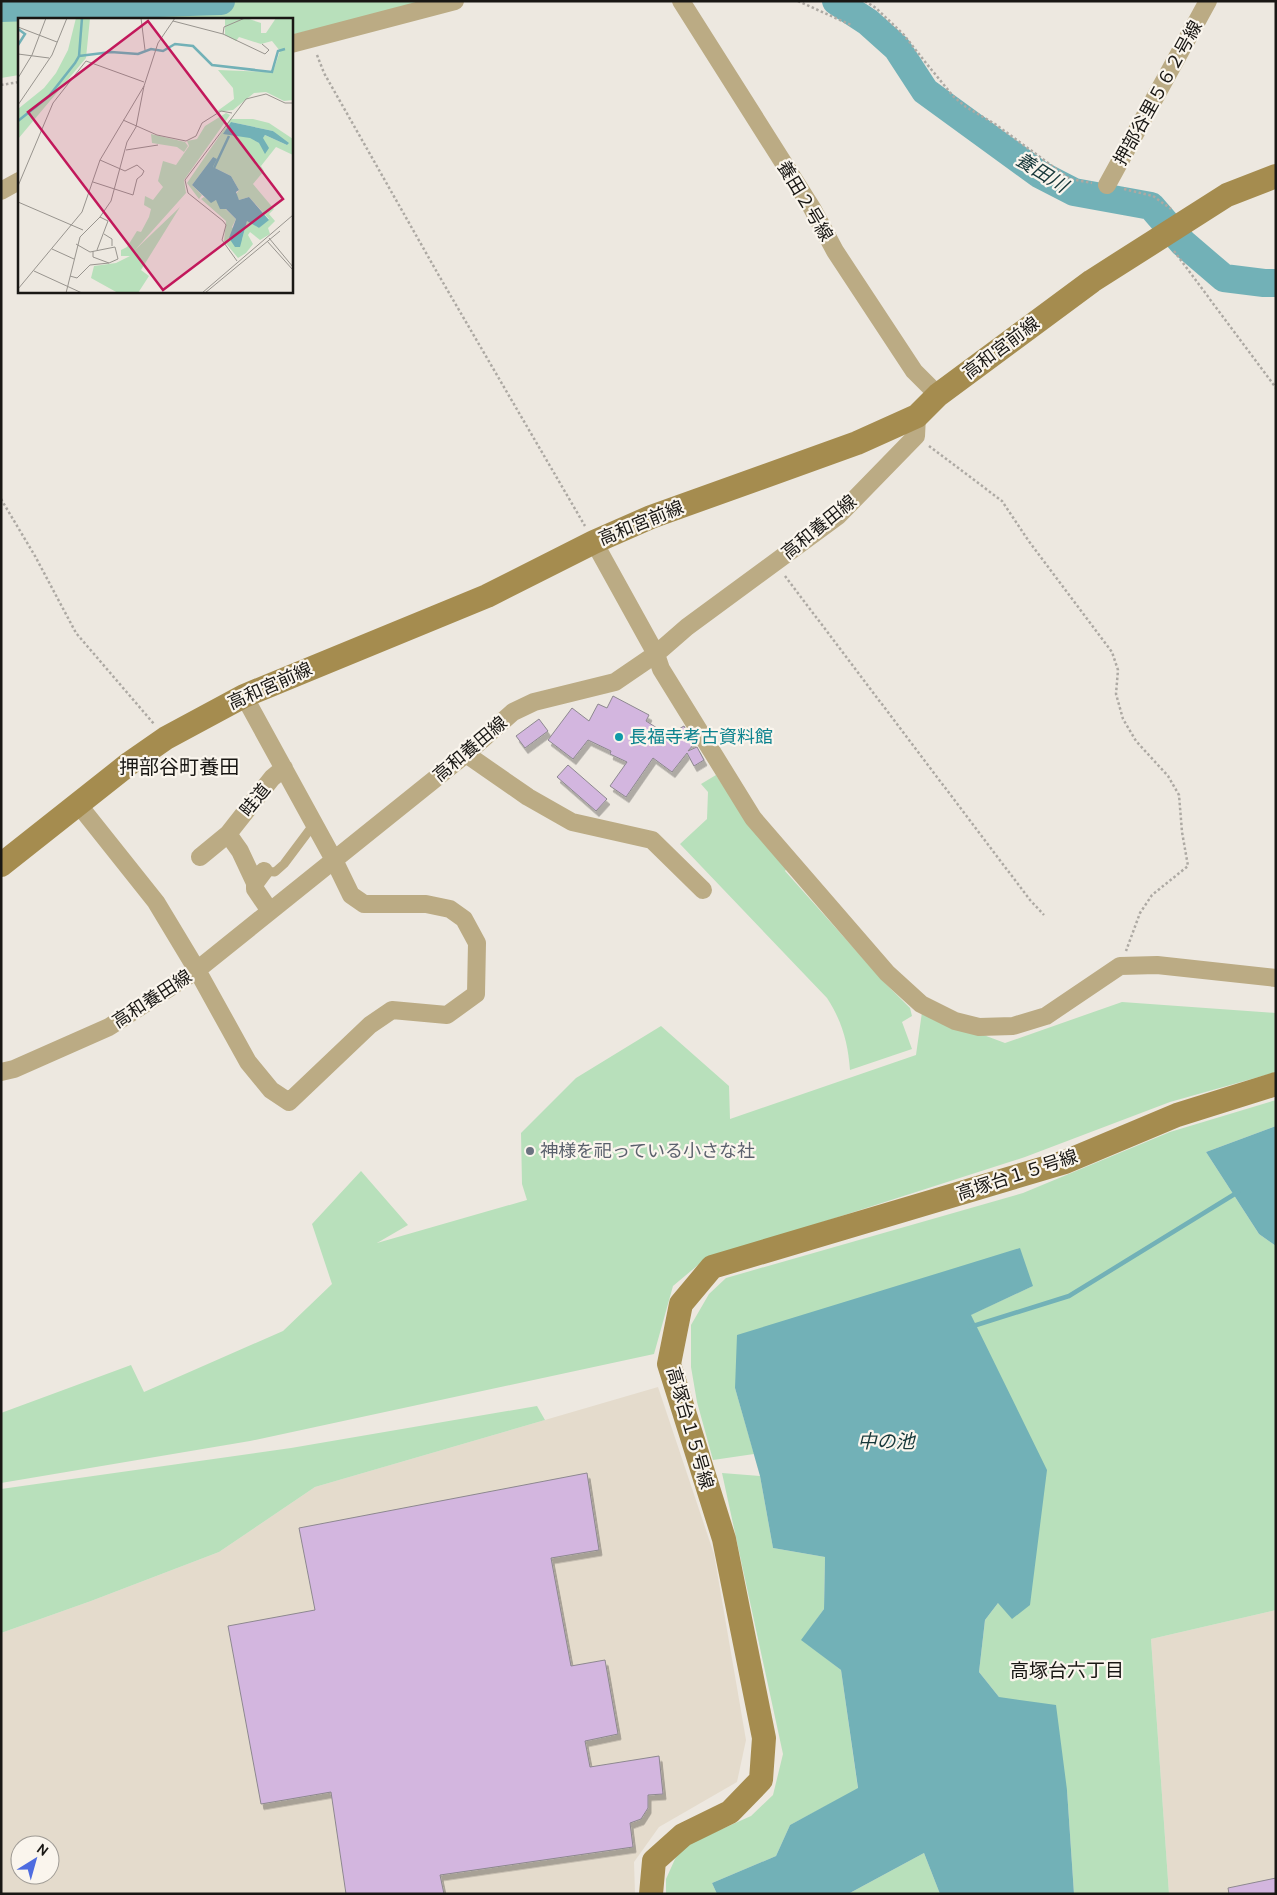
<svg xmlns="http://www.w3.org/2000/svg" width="1277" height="1895" font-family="Cabin,'Noto Sans JP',sans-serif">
<defs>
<filter id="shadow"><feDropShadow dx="3" dy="5.5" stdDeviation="0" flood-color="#0004"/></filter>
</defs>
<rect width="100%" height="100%" fill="#ede8e0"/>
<path fill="#e4dbcc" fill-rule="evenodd" d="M658 1387 714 1554 746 1740 737 1782 659 1827 634 1862 635 1894H1V1633L91 1601 219 1552 315 1487ZM20 1845H50V1875H20Z
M1276 1610V1894H1169L1151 1639Z"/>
<path fill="#b8e0bb" d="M1 1H428L291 35V19H19V75L1 78Z
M716 775 749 825 787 868 785 871 884 982 910 1008 912 1016 902 1022 912 1049 850 1070C848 1043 842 1021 827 998L680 844 707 819 708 792 701 784Z
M1122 1002 1276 1013V1072L1170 1102 1025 1157 704 1260 673 1286 654 1354 250 1441 1 1483V1413L131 1365 144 1392 283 1331 332 1284 312 1224 361 1171 408 1225 377 1243 527 1200 522 1184 521 1133 576 1078 661 1026 729 1086 730 1119 916 1055 922 1012 1005 1043Z
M1276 1100V1126L1206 1152 1259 1234 1276 1246V1610L1151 1639 1169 1894H1074L1067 1790 999 1697 979 1672 985 1620 998 1603 980 1336 970 1315 1033 1286 735 1388 754 1454 713 1460 697 1402 691 1367V1325L709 1294 726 1278 1023 1193 1170 1132Z
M537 1406 545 1420 315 1487 219 1552 91 1601 1 1633V1489L291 1448Z
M722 1473 760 1476 773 1548 825 1557 824 1609 802 1640 841 1670 858 1789 790 1825 776 1856 712 1883 717 1894H666V1879L675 1859 686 1845 751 1816 773 1795 783 1754Z
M924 1853 940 1894H848Z"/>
<path fill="#72b1b7" d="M1276 1126V1246L1259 1234 1206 1152Z
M1020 1248 1033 1286 971 1315 1047 1470 1030 1605 1012 1619 998 1603 985 1620 979 1672 999 1697 1056 1705 1067 1790 1074 1894H940L924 1853 848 1894H717L712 1883 776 1856 790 1825 858 1788 841 1670 801 1640 824 1609 825 1557 773 1548 760 1476 735 1388 737 1335Z"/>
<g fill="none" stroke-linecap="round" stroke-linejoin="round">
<path stroke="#72b1b7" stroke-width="4.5" d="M970 1327 1069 1296 1238 1192"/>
<path stroke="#72b1b7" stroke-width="28" d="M836 1 868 22 897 48 925 91 1039 174 1074 192 1151 206 1183 243 1224 278 1264 283H1276
M1 8 221 1"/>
</g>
<path fill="#d3b6df" stroke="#8d888f" filter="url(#shadow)" d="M613 696 649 715 646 721 668 735 684 726 694 744 688 751 697 747 704 760 694 766 687 753 672 772 653 758 626 797 610 786 627 762 610 754 611 751 588 740 573 759 548 740 572 708 589 721 598 704 607 708Z
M539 719 548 731 525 748 516 736Z
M568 765 607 799 596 811 557 777Z
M587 1473 599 1550 551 1558 571 1666 605 1660 618 1734 585 1741 590 1767 659 1756 663 1794 648 1795V1808L641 1819 630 1823 633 1847 440 1875 444 1894H346L331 1792 261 1804 228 1626 315 1610 299 1528Z
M1276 1878V1894H1229L1228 1888Z"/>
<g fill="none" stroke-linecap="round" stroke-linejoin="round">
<path stroke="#ada9a3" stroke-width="2.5" stroke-dasharray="2.5 2.5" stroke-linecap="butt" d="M798 1 851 25
M865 1 876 8 904 35 926 63 953 96 966 107 995 124 1070 179 1092 183
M317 55 324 73 438 274 585 526
M1 85 19 82
M1124 189 1153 196 1171 209
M1174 251 1276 388
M929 446 1002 501 1028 540 1112 652 1118 670 1116 694 1123 719 1136 741 1168 776 1179 795 1182 832 1188 866 1152 895 1140 913 1126 951
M1 499 35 556 76 633 154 724
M785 576 1030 900 1044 915"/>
<path stroke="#bbab84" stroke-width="9" d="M264 871 275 872 284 864 314 824"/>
<path stroke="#bbab84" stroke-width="18" d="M681 1 812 208 835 251 914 371 938 395
M291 44 455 1
M1107 185 1208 1
M1 191 19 181
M594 542 656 654 661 669 753 818 887 973 921 1004 955 1021 979 1027 1013 1026 1046 1016 1120 966 1157 965 1276 978
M466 754 528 797 572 822 652 840 703 890
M78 804 156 902 197 970 248 1062 271 1090 289 1102 370 1025 392 1010 447 1015 476 994 477 943 464 919 450 909 426 904H364L351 895 334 860 244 696
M228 834 272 778 284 768
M200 857 228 834 240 851 255 883 264 871
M255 883V889L270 911
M1 1072 14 1069 109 1027 197 970 466 754 513 712 534 702 615 682 656 654 687 627 838 516 916 436 917 416"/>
<path stroke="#a58c4f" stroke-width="24" d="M1 865 130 763 166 738 244 696 487 596 594 542 651 517 857 443 917 416 938 395 1092 281 1227 195 1276 176
M651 1894 654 1861 683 1835 730 1812 761 1780 764 1738 724 1539 669 1364 681 1304 712 1267 1065 1162 1177 1115 1276 1084"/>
</g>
<circle fill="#0f9aa8" stroke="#faf5ed" stroke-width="2" cx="619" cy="737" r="5"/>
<circle fill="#6b7280" stroke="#faf5ed" stroke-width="2" cx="530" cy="1151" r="5"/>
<g text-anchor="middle" stroke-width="4.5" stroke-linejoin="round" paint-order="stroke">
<g font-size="18" fill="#191714" stroke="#faf5ed">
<text transform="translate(1158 93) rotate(-61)" y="6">押部谷里５６２号線</text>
<text transform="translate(805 201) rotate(59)" y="6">養田２号線</text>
<text transform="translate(1001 348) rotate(-37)" y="6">高和宮前線</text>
<text transform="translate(641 523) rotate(-22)" y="6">高和宮前線</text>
<text transform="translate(819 527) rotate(-39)" y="6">高和養田線</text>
<text transform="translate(270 686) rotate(-24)" y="6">高和宮前線</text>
<text transform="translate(470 749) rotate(-40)" y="6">高和養田線</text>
<text transform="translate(255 800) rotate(-51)" y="6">畦道</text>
<text transform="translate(152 999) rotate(-33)" y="6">高和養田線</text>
<text transform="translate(1017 1175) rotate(-18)" y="6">高塚台１５号線</text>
<text transform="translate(690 1428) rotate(74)" y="6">高塚台１５号線</text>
</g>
<g font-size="18" fill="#0d838f" stroke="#faf5ed" text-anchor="start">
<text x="629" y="743">長福寺考古資料館</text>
</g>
<g font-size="18" fill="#5b616d" stroke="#faf5ed" text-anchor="start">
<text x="540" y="1157">神様を祀っている小さな社</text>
</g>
<g font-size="19" font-style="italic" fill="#17383a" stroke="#faf5ed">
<text transform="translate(1042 172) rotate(32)" y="7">養田川</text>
<text x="886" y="1448">中の池</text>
</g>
<g font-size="19" fill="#191714" stroke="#faf5ed">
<text x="1067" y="1677">高塚台六丁目</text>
</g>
<g font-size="20" fill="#191714" stroke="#faf5ed">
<text x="179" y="774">押部谷町養田</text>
</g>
</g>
<g transform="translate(18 18)">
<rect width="275" height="275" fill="#ede8e0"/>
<path d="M58 0H72L68 40 0 121V91L26 70 38 55 50 32ZM207 0H228L243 5V15H248L258 0H275V82L266 83 248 74 236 75 215 92 198 94 216 81 215 70 200 52 255 54 262 33 254 23 243 26 221 19 218 23 207 17ZM208 95 212 97 166 162 168 175 117 232 162 189 123 252 131 258 120 275H100L73 260 76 248 98 245 112 238H103V232L109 229 119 213 123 214 131 199 133 191 126 187 127 178 135 182 145 169 140 163 145 143 158 147 171 128 169 123 179 121 187 108ZM213 101H235L251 105 275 121V137L258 129 243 148 246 153 235 166 256 191 251 196 257 203 250 210 252 216 242 222 232 214 230 217 235 226 228 235 220 240 206 223 208 203 183 181 186 179 193 184 198 182 218 201 214 209 224 222 229 202 241 210 251 201 231 179 221 182 218 176 221 172 213 158 195 149V139L174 167 184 177 181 181 169 165ZM213 104 255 113 269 127 247 117 241 125ZM133 116 167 124 170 128 166 134 159 129 134 125Z" fill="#b8e0bb" fill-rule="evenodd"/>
<path d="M213 104 255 113 271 125 269 127 247 117 245 120 251 130 247 136 241 125 232 120 205 116ZM195 139 199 141 195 149 213 158 221 172 218 174 221 182 231 179 251 202 241 210 229 203 222 229H217L211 220 218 201 208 191H202L198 182 193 185 174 167Z" fill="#72b1b7"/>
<path fill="none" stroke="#72b1b7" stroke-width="2.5" d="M0 11 7 16 0 27M61 38 93 34 120 36 133 31 145 33 157 26 175 28 194 47 254 54 260 33 267 31M0 103 31 78 57 45 61 38 64 0M196 150 211 118"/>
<path fill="none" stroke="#98948e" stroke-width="1" d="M123 0 127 32M155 3 205 16 247 36 251 32 244 26M0 9 39 24M205 16 206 9 227 0M0 36 31 40M0 60 14 37 28 0M0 87 34 37 49 0M105 102 139 117 168 123 178 118 184 105 203 93 214 95M108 132 140 127M75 164 115 177 119 161 124 157 126 153 119 147 107 153 82 142M0 168 35 85 68 43 126 64M0 184 65 212M86 216 94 221V228M251 220 275 249M249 223 275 252M58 226 72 234 97 229 100 241 91 245 75 239V233M34 231 56 241M79 232 90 203 82 199M219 243 204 222 208 207 205 203 170 175 167 162 228 81 248 76 267 85H275M16 253 64 275M52 258 59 260 72 247 91 245M0 271 64 194 82 142 126 68 140 25 157 0M48 275 62 219 82 199 93 183 109 124 118 109 126 68M184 275 275 197M187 275 262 213"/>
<path fill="#c2185b" fill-opacity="0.15" stroke="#c2185b" stroke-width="2.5" d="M130 3 265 181 145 272 10 94Z"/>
<rect width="275" height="275" fill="none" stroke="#191714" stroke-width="2.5"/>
</g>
<rect width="1277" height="1895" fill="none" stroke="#191714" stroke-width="5"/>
<g transform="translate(35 1860) rotate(37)"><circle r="24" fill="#faf5ed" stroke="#a09c96"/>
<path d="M0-4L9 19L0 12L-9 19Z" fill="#4e6ce0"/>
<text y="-8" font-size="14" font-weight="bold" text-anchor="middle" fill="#191714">N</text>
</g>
</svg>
